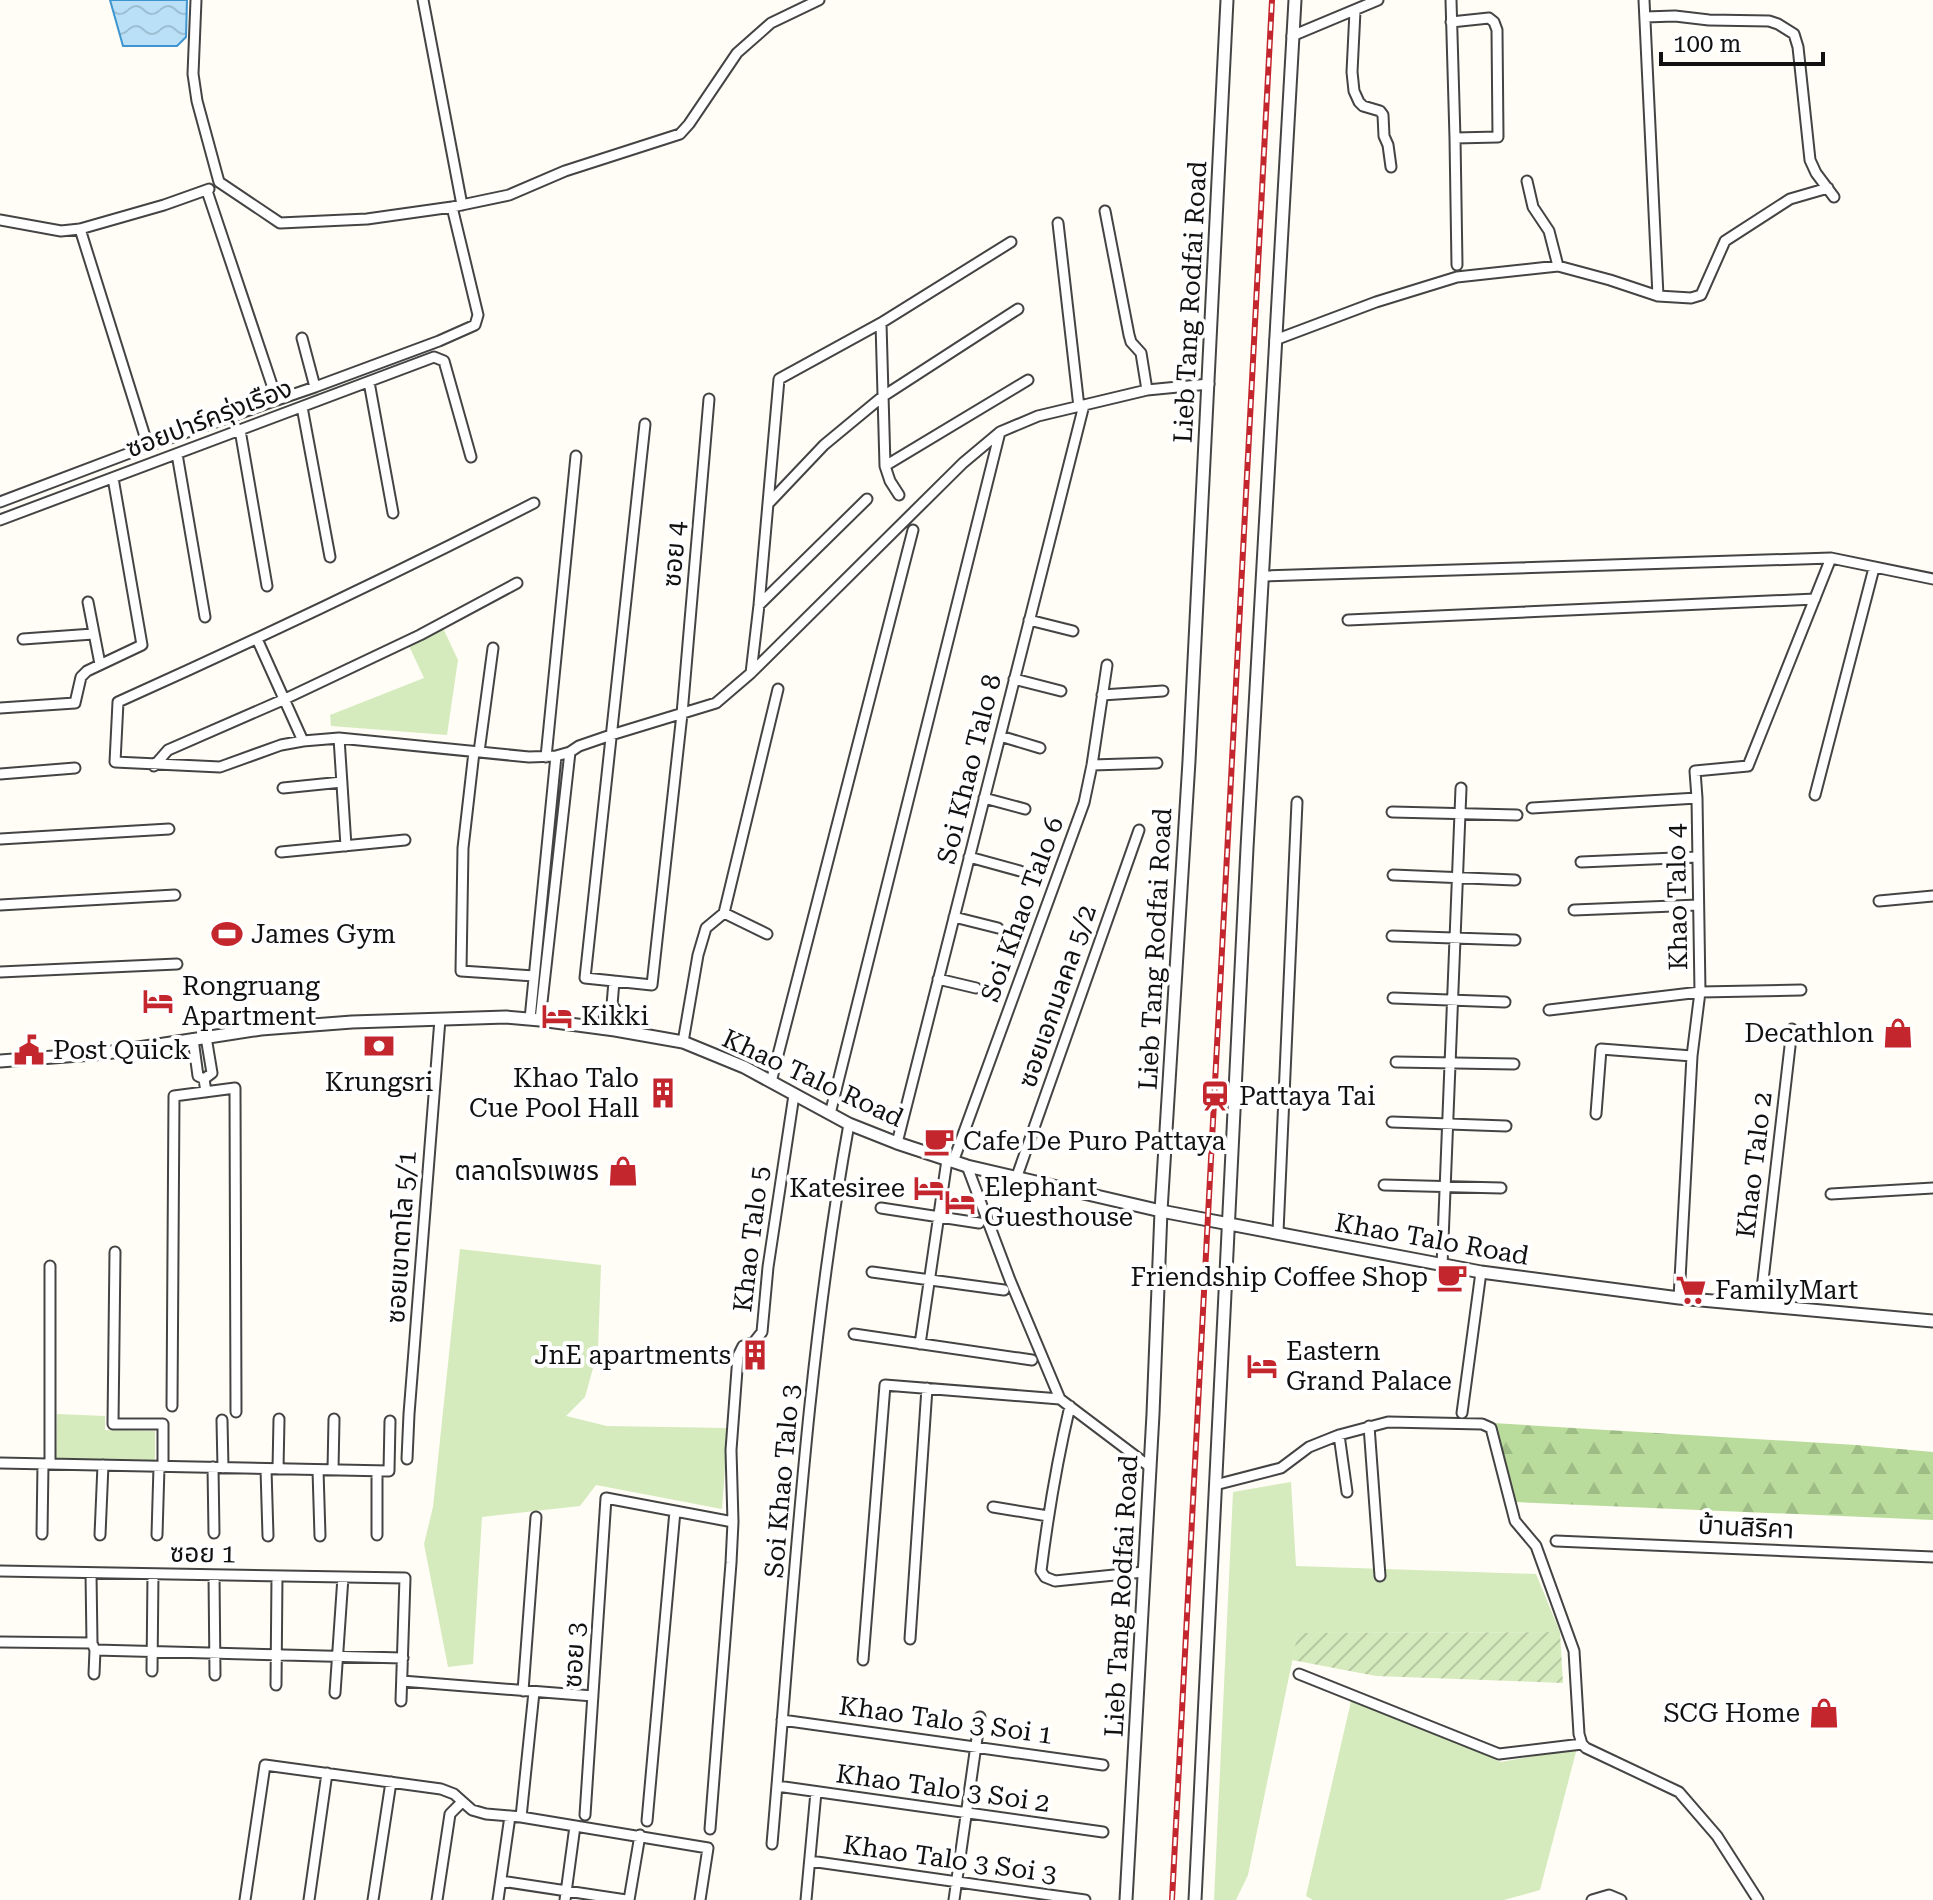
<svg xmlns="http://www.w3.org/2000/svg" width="1933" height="1900" font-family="'Roboto Serif','Noto Sans Thai',serif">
<defs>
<pattern id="forest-firs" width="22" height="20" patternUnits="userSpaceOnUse" patternTransform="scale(2)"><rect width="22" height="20" fill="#b9dc9c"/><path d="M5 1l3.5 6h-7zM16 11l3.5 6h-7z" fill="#9ebc85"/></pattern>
<pattern id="garden-furrows" width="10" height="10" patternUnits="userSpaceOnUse" patternTransform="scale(2)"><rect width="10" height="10" fill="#d5ebbd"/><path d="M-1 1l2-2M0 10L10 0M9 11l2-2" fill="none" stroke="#b6c8a1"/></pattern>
<pattern id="water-waves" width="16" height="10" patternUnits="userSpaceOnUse" patternTransform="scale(2)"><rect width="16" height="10" fill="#b9e0f7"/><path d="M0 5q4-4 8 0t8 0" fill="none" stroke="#9ebfd3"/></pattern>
</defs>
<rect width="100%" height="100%" fill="#fffdf5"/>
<path fill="#d5ebbd" d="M443 628 458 660 447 735 331 726 330 715 424 678 409 646Z
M460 1249 601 1265 598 1350 585 1397 566 1416 607 1426 728 1428 722 1509 596 1485 580 1506 482 1517 473 1664 448 1667 424 1544 433 1507Z
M57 1414 105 1416V1430L155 1431V1461L56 1459Z
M1291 1482 1296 1566 1536 1574 1560 1632 1298 1633 1248 1875 1236 1900H1214L1233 1492Z
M1352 1697 1501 1762 1577 1748 1540 1890 1504 1900H1313L1306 1896Z"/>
<path fill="url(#forest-firs)" d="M1493 1423 1856 1445 1933 1452V1520L1515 1502Z"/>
<path fill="url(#garden-furrows)" d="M1560 1632 1563 1683 1376 1676 1292 1660 1298 1633Z"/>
<path fill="url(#water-waves)" stroke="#3f96cf" stroke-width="2" d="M110 0H187L186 37 177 46H123Z"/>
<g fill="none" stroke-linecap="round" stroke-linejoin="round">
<g stroke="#444" stroke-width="13">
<path id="minor" d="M196 0 193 74 197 101 219 182
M423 0 462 205
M1451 0 1455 138 1457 265
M1644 0 1658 296 1691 298 1701 295 1725 241 1790 199 1828 188
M1355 11 1352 72 1354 91 1359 102 1363 106 1380 111 1383 115 1384 136 1388 145 1391 167
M1645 17 1675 16 1709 20 1769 21 1778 24 1794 34 1798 47 1810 160 1816 173 1834 197
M1451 22 1489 18 1494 22 1497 30 1498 137 1455 138
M1292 36 1378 0
M1527 181 1533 207 1549 231 1558 266
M219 182 280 223 367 219 452 207 509 195 565 171 680 134 689 124 737 53 771 23 819 0
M207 191 277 400 315 387
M1105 211 1129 335 1131 342 1141 353 1147 390
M0 220 61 231 80 229 164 205 209 189
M1058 223 1079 407
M80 229 148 446
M881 323 885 466 890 481 899 495
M302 338 315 387 439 341 475 325 478 315 452 207
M1275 340 1376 302 1457 277 1558 266 1610 280 1658 296
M369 382 393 513
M302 407 330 557
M645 424 585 978 652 985 682 714 709 399
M240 430 267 586
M177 454 205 617
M885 466 1028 380
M0 502 148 446 277 400
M534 503C397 573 258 639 118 702L115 762 220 767 281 745 303 741 339 738 529 757 556 756 570 752 579 746 611 735 716 703 751 673 963 463 1000 432 1038 416 1147 390 1209 384
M768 504 824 445 882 397 1018 309
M0 520 434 357 444 361 471 457
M1263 576 1831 558 1933 579
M88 602 100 664
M759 605 867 499
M1029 620 1073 631
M1348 620 1815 599
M23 639 93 634
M257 639 303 741
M751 673 759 605 779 379 881 323 1011 242
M1014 679 1061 691
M1102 695 1163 691
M0 708 75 703 81 677 87 671 142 645 113 478
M1000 736 1040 748
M339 738 346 846
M474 752 463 848 461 971 534 976
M479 752 493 648
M546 757 576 456
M1092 765 1157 763
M154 766 168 750 285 699 420 635 517 583
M0 774 75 768
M283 788 342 782
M1815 795 1874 568
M984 798 1025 809
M1532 808 1697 798
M1392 812 1517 815
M0 839 169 829
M281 852 405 840
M969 857 1020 871
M1581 862 1698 857
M1393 875 1515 880
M1879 901 1933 896
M0 905 175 895
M1574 910 1698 905
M724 913 767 934
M954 917 998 928
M1392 936 1515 940
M0 972 177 964
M938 979 976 988
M614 981 612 1005 617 1011 615 1030
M1393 998 1505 1002
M1549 1010 1700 992 1801 990
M530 1019 556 756
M540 1020 570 752
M603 1029 605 1011 612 1005
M193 1039 198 1076 204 1079 206 1092
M683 1042 698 955 706 928 724 913 778 689
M1396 1062 1514 1064
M204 1079 212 1073 206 1037
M771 1082 913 530
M830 1114 1000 432
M1596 1114 1601 1049 1692 1056
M1392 1122 1506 1126
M897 1143 1084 405
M953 1162 1084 803 1092 765 1107 665
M967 1166 1010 1280 1060 1399 1150 1467
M1017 1176 1139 830
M1384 1185 1501 1188
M1831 1194 1933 1188
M881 1208 979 1223
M1278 1232 1297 802
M115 1252 113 1424H163V1467
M1442 1266 1461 788
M872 1272 1004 1290
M1679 1298 1692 1056 1700 992 1697 798 1695 771 1748 766 1831 558
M1760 1306 1792 1029
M854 1334 1032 1360
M920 1344 947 1160
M172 1406 174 1096 235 1088 236 1412
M1070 1406C1057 1461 1048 1515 1041 1571L1045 1577 1055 1581 1144 1572
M1462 1413 1481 1272
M222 1420 223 1468
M1369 1426 1380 1576
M1339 1435 1347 1492
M407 1459 409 1414 440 1019
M0 1463 389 1471 390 1421
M50 1464V1266
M213 1467 214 1533
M266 1469 268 1536
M278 1469 279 1419
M318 1470 320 1536
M333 1470 334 1419
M377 1471V1535
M1215 1485 1281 1468 1309 1447 1339 1435 1388 1422 1482 1424 1491 1428 1515 1521 1536 1546 1574 1651 1579 1734 1582 1744 1586 1748 1679 1792 1717 1836 1758 1900
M993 1507 1048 1516
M42 1534 43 1464
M100 1535 103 1465
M157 1535 159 1467
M1556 1541 1933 1557
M0 1571 405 1578 401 1701
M91 1573 92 1643 95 1650 94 1674
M214 1575 215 1675
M910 1639 927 1388
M0 1642 92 1643
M95 1650 403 1658
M863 1660 885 1385 1060 1399
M152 1671 153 1574
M1299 1674 1499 1754 1582 1744
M402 1681 593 1696
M276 1685 277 1576
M523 1691 536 1517
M335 1693 343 1577
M782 1720 1103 1765
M777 1786 1103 1832
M585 1815 606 1498 733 1522
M521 1817 534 1692
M647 1821 675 1511
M710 1829 731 1563 733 1522 731 1450 738 1356 743 1346 754 1342 762 1332 768 1267 794 1095
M772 1844C793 1604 806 1361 849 1124
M810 1861 1085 1900
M501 1881 626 1900
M245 1900 265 1765 441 1789 454 1794 472 1810 486 1814 521 1817 708 1848 700 1900
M309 1900 327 1773
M373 1900 391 1782
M437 1900 450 1814 462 1802
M498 1900 510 1816
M565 1900 575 1826
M629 1900 640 1835
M806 1900 816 1792
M954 1900 980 1717
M1592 1900 1609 1895 1621 1900"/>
</g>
<g stroke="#444" stroke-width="15">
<path id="tertiary" d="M0 1061 106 1053 261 1029 352 1022 506 1017 540 1020 615 1030 683 1042 744 1067 849 1124 897 1143 967 1166 1161 1211 1481 1272 1679 1298 1933 1321
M1126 1900 1153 1414 1161 1211 1189 761 1227 0
M1195 1900 1247 848 1295 0"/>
</g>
<use href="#minor" stroke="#fff" stroke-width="9"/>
<use href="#tertiary" stroke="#fff" stroke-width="11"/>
<g stroke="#c4262e" stroke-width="6">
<path id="rail" d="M1172 1900 1272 0"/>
</g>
<use href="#rail" stroke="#fff" stroke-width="3" stroke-dasharray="9" stroke-linecap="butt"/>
</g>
<defs>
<g id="stadium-bare" transform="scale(2.4)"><path d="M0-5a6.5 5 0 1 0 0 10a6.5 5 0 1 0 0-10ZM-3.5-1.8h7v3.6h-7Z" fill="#c4262e" stroke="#fff" stroke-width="2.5" paint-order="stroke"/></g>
<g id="hotel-bare" transform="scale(2.4)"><path d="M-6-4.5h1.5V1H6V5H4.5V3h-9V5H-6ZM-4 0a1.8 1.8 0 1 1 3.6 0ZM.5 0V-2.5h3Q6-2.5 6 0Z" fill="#c4262e" stroke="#fff" stroke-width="2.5" paint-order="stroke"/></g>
<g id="shop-bare" transform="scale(2.4)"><path d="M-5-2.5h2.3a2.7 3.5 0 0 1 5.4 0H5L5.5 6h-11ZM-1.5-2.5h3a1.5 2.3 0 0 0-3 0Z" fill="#c4262e" stroke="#fff" stroke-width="2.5" paint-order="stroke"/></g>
<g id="bank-bare" transform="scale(2.4)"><path d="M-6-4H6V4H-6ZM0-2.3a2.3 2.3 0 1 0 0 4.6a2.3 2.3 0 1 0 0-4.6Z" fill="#c4262e" stroke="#fff" stroke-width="2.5" paint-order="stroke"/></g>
<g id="civic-bare" transform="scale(2.4)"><path d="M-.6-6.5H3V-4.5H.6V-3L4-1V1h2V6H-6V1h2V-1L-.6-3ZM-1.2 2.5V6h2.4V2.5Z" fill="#c4262e" stroke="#fff" stroke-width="2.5" paint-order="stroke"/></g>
<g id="building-bare" transform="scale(2.4)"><path d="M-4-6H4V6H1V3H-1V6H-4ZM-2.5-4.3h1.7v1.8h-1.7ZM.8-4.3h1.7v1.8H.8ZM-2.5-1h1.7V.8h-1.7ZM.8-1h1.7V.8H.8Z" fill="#c4262e" stroke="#fff" stroke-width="2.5" paint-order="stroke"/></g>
<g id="station-bare" transform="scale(2.4)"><path d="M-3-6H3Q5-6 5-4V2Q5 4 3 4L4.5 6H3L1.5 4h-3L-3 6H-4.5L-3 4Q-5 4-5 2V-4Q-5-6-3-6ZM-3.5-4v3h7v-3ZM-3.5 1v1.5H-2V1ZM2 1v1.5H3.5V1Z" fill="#c4262e" stroke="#fff" stroke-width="2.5" paint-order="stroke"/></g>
<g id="cafe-bare" transform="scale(2.4)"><path d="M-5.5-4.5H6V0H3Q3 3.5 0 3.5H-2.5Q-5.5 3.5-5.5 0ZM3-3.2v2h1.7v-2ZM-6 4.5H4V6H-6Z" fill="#c4262e" stroke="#fff" stroke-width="2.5" paint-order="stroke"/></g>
<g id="supermarket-bare" transform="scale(2.4)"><path d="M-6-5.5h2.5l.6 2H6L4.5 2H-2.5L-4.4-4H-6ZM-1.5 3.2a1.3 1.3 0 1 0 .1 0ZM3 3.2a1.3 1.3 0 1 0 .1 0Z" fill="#c4262e" stroke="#fff" stroke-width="2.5" paint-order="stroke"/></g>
</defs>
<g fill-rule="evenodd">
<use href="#stadium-bare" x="227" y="934"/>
<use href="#hotel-bare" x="158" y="1001"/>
<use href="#hotel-bare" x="557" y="1016"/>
<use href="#shop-bare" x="1898" y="1033"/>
<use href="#bank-bare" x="379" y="1046"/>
<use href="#civic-bare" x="29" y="1050"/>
<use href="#building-bare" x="663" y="1093"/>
<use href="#station-bare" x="1215" y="1096"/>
<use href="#cafe-bare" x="939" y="1141"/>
<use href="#shop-bare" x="623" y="1171"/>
<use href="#hotel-bare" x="929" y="1188"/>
<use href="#hotel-bare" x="960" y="1202"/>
<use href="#cafe-bare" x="1452" y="1277"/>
<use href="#supermarket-bare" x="1691" y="1290"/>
<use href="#building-bare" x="755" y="1355"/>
<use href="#hotel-bare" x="1262" y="1366"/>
<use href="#shop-bare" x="1824" y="1713"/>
</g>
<g text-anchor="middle" stroke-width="8" stroke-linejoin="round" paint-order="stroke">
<g font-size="26" fill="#111" stroke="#fff">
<text transform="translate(1190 302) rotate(-87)" y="9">Lieb Tang Rodfai Road</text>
<text transform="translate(209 418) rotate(-21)" y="9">ซอยปาร์ครุ่งเรือง</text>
<text transform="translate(674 554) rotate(-85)" y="9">ซอย 4</text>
<text transform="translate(969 769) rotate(-76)" y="9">Soi Khao Talo 8</text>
<text transform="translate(1677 897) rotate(-91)" y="9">Khao Talo 4</text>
<text transform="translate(1022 909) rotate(-70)" y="9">Soi Khao Talo 6</text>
<text transform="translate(1155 949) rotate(-87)" y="9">Lieb Tang Rodfai Road</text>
<text transform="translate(1057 996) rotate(-71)" y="9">ซอยเอกมลคล 5/2</text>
<text transform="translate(813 1078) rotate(25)" y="9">Khao Talo Road</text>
<text transform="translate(1754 1165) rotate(-83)" y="9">Khao Talo 2</text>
<text transform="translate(401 1237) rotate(-86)" y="9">ซอยเขาตาโล 5/1</text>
<text transform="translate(751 1239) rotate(-83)" y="9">Khao Talo 5</text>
<text transform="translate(1432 1239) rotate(10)" y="9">Khao Talo Road</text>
<text transform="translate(782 1481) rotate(-85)" y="9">Soi Khao Talo 3</text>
<text transform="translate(1746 1527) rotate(3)" y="9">บ้านสิริคา</text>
<text transform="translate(203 1553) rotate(1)" y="9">ซอย 1</text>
<text transform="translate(1121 1596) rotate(-87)" y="9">Lieb Tang Rodfai Road</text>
<text transform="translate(574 1655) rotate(-86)" y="9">ซอย 3</text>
<text transform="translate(946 1720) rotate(8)" y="9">Khao Talo 3 Soi 1</text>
<text transform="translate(943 1788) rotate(8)" y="9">Khao Talo 3 Soi 2</text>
<text transform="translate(950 1859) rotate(8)" y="9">Khao Talo 3 Soi 3</text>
</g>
<g font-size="26" fill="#111" stroke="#fff" text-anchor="start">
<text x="251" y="943">James Gym</text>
<text x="182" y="995">Rongruang<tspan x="182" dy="30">Apartment</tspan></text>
<text x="581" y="1025">Kikki</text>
<text x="1874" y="1042" text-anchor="end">Decathlon</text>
<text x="53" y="1059">Post Quick</text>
<text x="639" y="1087" text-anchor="end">Khao Talo<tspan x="639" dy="30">Cue Pool Hall</tspan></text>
<text x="379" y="1091" text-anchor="middle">Krungsri</text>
<text x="1239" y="1105">Pattaya Tai</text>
<text x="963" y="1150">Cafe De Puro Pattaya</text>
<text x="599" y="1180" text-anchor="end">ตลาดโรงเพชร</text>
<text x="984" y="1196">Elephant<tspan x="984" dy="30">Guesthouse</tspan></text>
<text x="905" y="1197" text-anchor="end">Katesiree</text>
<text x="1428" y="1286" text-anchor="end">Friendship Coffee Shop</text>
<text x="1715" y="1299">FamilyMart</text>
<text x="1286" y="1360">Eastern<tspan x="1286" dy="30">Grand Palace</tspan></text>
<text x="731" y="1364" text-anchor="end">JnE apartments</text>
<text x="1800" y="1722" text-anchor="end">SCG Home</text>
</g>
</g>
<path d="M1661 52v12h162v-12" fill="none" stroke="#111111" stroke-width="4"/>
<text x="1673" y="52" font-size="24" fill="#111111" stroke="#ffffff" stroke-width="6" paint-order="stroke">100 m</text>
</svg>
